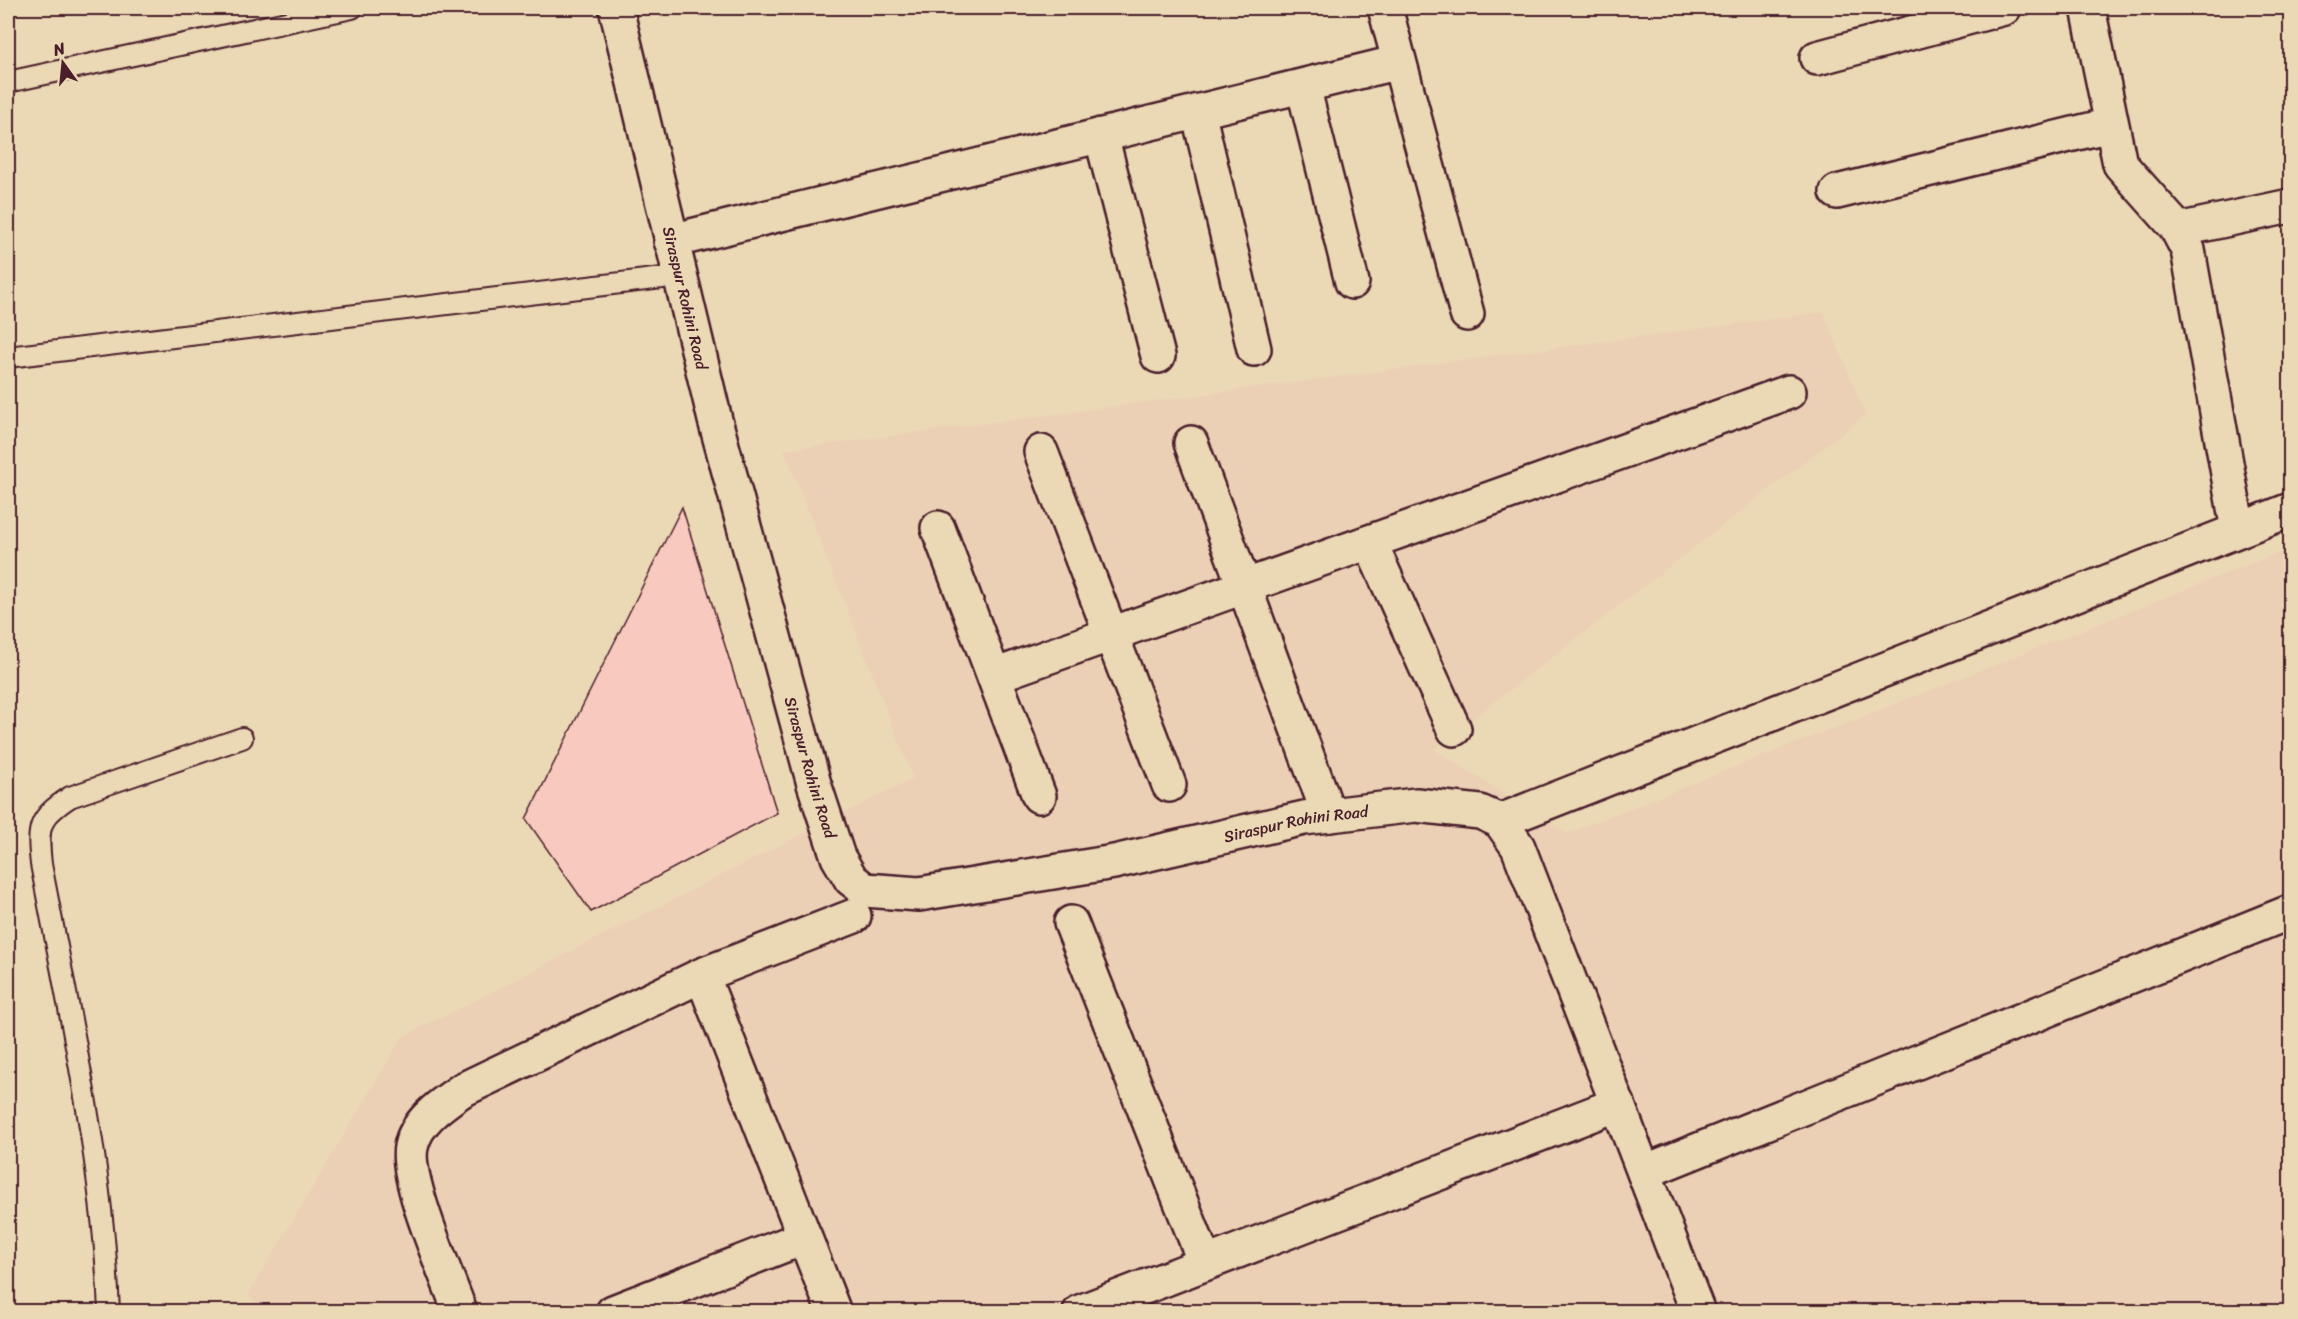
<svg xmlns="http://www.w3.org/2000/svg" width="2298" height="1319" font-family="Sriracha,sans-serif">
<rect width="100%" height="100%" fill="#ebd9b6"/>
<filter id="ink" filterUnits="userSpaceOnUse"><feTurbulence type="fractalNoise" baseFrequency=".0167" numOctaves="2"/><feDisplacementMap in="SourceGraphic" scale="12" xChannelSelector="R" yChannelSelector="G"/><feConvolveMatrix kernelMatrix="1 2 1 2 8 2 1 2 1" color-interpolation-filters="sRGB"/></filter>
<g filter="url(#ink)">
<path fill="#ecd0b5" d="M1824 312 1866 415 1434 749 1567 833 2290 548V1311L269 1312 248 1295 402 1037 913 778 784 450Z"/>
<path fill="#f8c9be" stroke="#4a1f2b" stroke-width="1.5" d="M682 507 777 813 591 912 526 819Z"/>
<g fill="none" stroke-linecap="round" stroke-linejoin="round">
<g stroke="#4a1f2b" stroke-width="24">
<path id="service" d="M8 82 352 8
M8 357 679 276
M109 1312C103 1160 69 1012 41 864 37 827 38 818 70 797L242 738"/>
</g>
<g stroke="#4a1f2b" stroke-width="38">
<path id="minor" d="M1385 8 1467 314
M2088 8 2120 164 2176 227 2188 250 2238 530
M1817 58 2004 8
M1303 86 1352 282
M1198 111 1254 349
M1101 135 1158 356
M1837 192 2110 125
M2178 230 2290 206
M671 241 1399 62
M1191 443 1329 815
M1041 452 1169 785
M938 528 1039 796
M1370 543 1454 729
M994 676 1789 392
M1500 821 2290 510
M1071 923 1205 1263
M702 975 834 1312
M1644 1172 2290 912
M460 1312C448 1277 404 1180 411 1147 416 1121 442 1104 462 1090L702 975 854 916
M613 1312 805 1237
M1080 1312 1618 1104"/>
</g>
<g stroke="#4a1f2b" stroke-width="38">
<g id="tertiary">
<path id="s1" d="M616 8 715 420 814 784 838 857 851 879 865 890 919 894 1114 862 1304 818 1416 805 1480 812 1500 821 1518 847 1698 1312"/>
</g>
</g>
<use href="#service" stroke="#ebd9b6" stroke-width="20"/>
<use href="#minor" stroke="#ebd9b6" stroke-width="33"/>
<use href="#tertiary" stroke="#ebd9b6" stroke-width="33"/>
</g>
</g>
<g text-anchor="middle" stroke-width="4.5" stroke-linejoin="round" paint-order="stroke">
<g font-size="16" fill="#4a1f2b" stroke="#ebd9b6">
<text dy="6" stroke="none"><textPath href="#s1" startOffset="298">Siraspur Rohini Road</textPath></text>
<text dy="6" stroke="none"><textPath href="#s1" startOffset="784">Siraspur Rohini Road</textPath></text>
<text dy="6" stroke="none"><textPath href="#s1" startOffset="1359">Siraspur Rohini Road</textPath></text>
</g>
</g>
<rect width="2298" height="1319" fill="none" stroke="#ebd9b6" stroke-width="30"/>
<rect x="15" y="15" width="2268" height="1289" fill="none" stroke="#4a1f2b" stroke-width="2" filter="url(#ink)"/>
<g transform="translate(63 63) rotate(345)" stroke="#ebd9b6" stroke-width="4.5" paint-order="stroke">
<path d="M0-4.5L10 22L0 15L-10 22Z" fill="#4a1f2b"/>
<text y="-9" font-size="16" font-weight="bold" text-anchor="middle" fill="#4a1f2b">N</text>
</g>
</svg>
